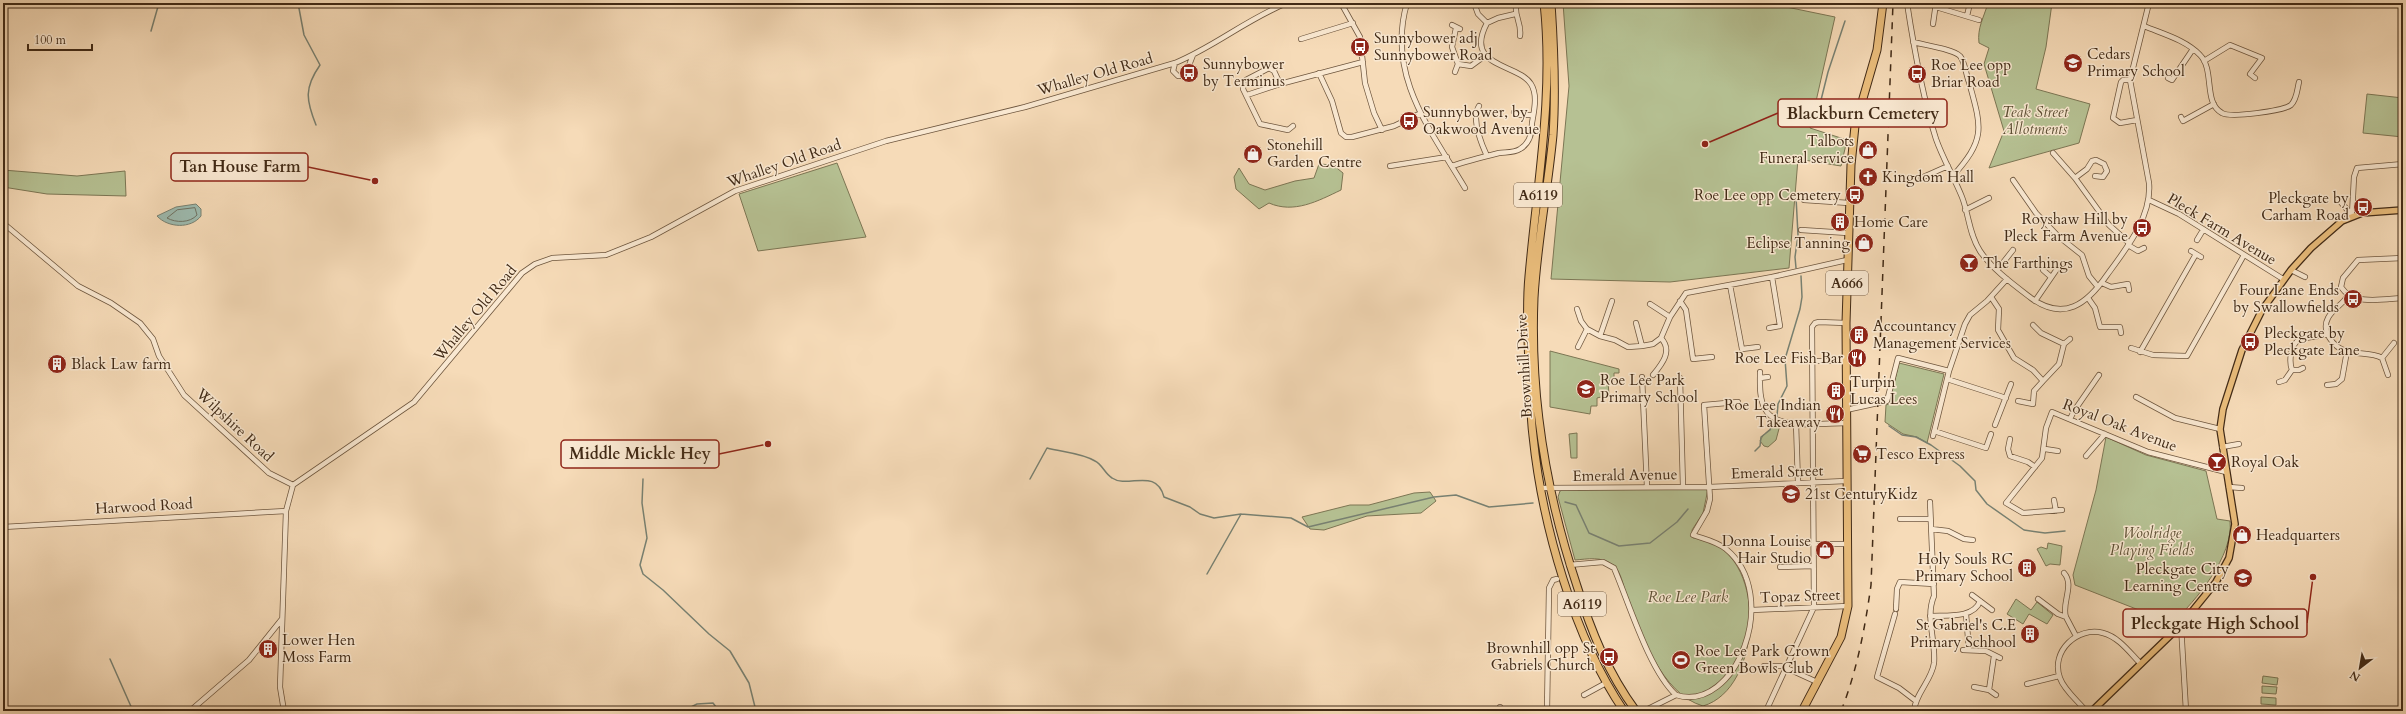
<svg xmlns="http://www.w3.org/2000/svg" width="2406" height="714" font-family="Cardo,serif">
<rect width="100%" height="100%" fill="#f6dbb8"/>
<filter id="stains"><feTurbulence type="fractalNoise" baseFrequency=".005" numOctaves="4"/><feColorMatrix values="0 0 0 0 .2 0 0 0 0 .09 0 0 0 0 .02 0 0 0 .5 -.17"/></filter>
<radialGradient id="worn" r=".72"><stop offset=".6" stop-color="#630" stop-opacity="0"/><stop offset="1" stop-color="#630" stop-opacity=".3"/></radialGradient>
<path fill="#b6c193" stroke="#7c7654" d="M1563 3H1767L1835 17 1810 128 1847 140 1841 166 1798 159 1789 268 1670 282 1551 279 1569 86Z
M1988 3H1999L2012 7 2013 3H2052L2046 47 2036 89 2090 104 2079 143 1989 168 2004 131 1984 64 1989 48 1979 43C1977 28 1984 17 1988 3Z
M2367 94 2403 98V137L2363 133Z
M837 163 866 237 758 251 739 194Z
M1319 164 1333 165 1343 173 1341 190C1318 201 1294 214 1269 203L1259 209 1236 189 1234 177 1239 168 1249 184 1265 190 1295 181 1314 178Z
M3 170 77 176 125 171 126 196 47 194 3 187Z
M1550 351 1619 369V373H1614V380L1608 381 1609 395 1597 398V406H1591L1590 414 1550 407Z
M1899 363 1944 374 1927 443 1917 437 1903 434 1885 422 1886 405 1889 404Z
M1775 423 1780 425 1776 440 1768 447 1764 446 1760 441C1763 433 1771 430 1775 423Z
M1577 433V458H1571L1569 434Z
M2106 437 2146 455 2206 471 2217 519 2230 521C2234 555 2196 601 2172 623L2075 585 2073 575 2096 490Z
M1708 489 1703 513 1692 530 1693 538C1698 537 1702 539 1707 541 1768 560 1762 689 1703 706 1661 694 1640 632 1626 594 1623 585 1621 571 1613 565 1601 556 1588 559 1575 560L1558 497 1560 491 1563 490Z
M1430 492 1436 501 1421 513 1367 516 1324 530 1310 529 1302 517 1350 505H1369L1414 493Z
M2048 543 2062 546 2060 565 2050 564 2046 566 2037 549 2041 547 2047 549Z
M2016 599 2031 610 2037 602 2053 615 2047 624 2029 614 2023 624 2007 614Z
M2263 676 2278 678 2277 685 2262 683Z
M2262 686 2277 687 2276 694 2262 693Z
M2261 697 2276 698V705L2261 704Z"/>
<path fill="#9dbbb0" stroke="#788172" d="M196 204 201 209V216C191 229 168 228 157 216L176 207Z"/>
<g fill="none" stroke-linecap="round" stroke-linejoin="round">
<path stroke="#6f7263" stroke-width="1" d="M195 208 197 215C190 223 176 223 167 218L177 210Z"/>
<path stroke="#788172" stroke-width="1.5" d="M298 3 304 35 320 65C304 88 306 100 316 125
M151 31 159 3
M1815 124 1828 72 1845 21
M1796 268 1795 257 1798 235 1796 197
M1777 416 1778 404 1787 386 1785 359 1800 309 1802 297 1801 276
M1889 426 1902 435 1916 437 1931 445 1960 466 1975 481 1976 490 1987 504 2024 530 2045 533 2065 531
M1755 451 1760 446 1761 437 1770 430 1773 422
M643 479 642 503 647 538 640 565 643 574 663 590 709 634 730 651 749 683 756 711
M1030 479 1047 448C1062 452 1082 453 1095 461 1102 464 1105 474 1112 478 1128 489 1156 467 1164 497L1190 507 1200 514 1214 518 1241 514 1291 518 1308 527 1434 497 1456 495 1489 507 1533 503
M1565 502 1576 505 1589 533 1619 546 1650 543 1677 522 1688 509
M1207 574 1241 514
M110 659 133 711
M683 711 697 704 713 703 719 711"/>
<g stroke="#6e563e" stroke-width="6">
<path id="minor" d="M1341 3 1360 37 1365 83 1374 113 1382 130
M1407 3C1386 75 1430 129 1465 188
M1474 3 1478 14 1487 23 1498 18 1515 14
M1516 3C1514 17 1522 23 1520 36
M1907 3C1914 49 1922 95 1936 139 1943 159 1954 177 1962 197 1969 215 1969 234 1980 251 1992 269 2014 285 2031 298 2064 322 2087 304 2107 275 2126 249 2152 217 2149 183L2130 80 2149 3
M1936 7 1979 20
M1967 16 1970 3
M1933 24 1936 3
M1452 25 1460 29
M2144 26C2163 34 2186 40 2200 55 2215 70 2203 103 2222 113 2231 118 2283 111 2291 105 2297 99 2297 90 2299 82
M1456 28 1452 47 1458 64 1471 66 1486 55
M1301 39 1353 23
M1913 42C1924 45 1953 49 1960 56 1965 62 1966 75 1969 82 1982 129 1986 139 1952 177
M2204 61 2230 45 2262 58 2250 74 2255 78
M1175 63 1173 71 1178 76H1181L1188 68 1193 55
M1455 72 1458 64
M1319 73 1332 101 1341 133 1346 137H1352L1394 126 1421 113
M2168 78 2172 80 2193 49
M2130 80H2123L2121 82 2113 118 2120 123 2137 120
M1247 95 1280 84
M1479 106C1471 119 1481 143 1487 156
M1514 112 1520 115H1533
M2181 117 2183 121 2214 104
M1293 126 1288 130 1260 124 1243 89 1244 81 1269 68 1274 71 1280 84 1363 62
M2053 153 2075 178 2109 225 2129 243
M1390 166 1447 157
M1452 166C1467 161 1483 157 1499 153 1506 152 1514 153 1520 149 1529 144 1532 133 1532 123 1534 111 1538 95 1531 84 1518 63 1463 68 1487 23
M1921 178 1948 166
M2075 178 2087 169 2092 161 2096 160 2104 164 2107 171 2103 177 2095 176
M2013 180 2036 213 2058 236 2082 255 2089 276 2098 287
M2338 199 2351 214
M1804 200 1849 203
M2149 200 2179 214 2283 279
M1965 210 1989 198
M2352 215 2354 177 2357 168 2403 164
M3 223 78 286 111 303 140 323 153 339 159 356 184 395 269 473 293 485
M1801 230 1848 233
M2197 240 2203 230
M2128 245 2138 251 2144 248
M2191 251 2201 257
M2403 258 2358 260 2343 278 2341 287C2353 306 2384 299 2403 298
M1998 269 2013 250
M2043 270 2051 277
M2291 270 2305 277
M2102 283 2111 287 2128 284 2129 290
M1730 285 1742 349 1758 347
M2348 295C2343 305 2333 308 2328 318 2321 331 2333 347 2346 351 2358 355 2371 352 2382 358L2394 343
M1991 297 1999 309 1998 330 2014 358 2033 370 2043 381 2034 391 2033 404 2018 401
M2088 298 2095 308 2100 327H2120L2121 333
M1680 301 1686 310 1693 359 1712 357
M2035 301 2057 269
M1650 304 1670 317
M1577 309 1581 321 1587 329 1600 336 1615 340 1628 347 1642 346 1653 344 1661 338 1670 317 1686 293 1772 277 1847 260
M1636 323 1642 346
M2033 325 2041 333 2064 344 2059 364 2043 381
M1769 328 1780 326 1772 277
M1600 336 1612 301
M2064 344 2070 339
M1578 347 1587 329
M2131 348 2153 355 2187 356 2244 255
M2140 352 2196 254
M2382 358 2388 375
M1812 361H1846
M2303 368 2299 370H2292C2289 362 2290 345 2299 340 2302 338 2321 336 2328 334
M1760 372C1760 384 1759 398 1765 409 1776 431 1825 423 1846 423
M1653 375C1662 364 1673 351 1661 338
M1642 377 1647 487
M1680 378 1683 487
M1760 378 1768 377
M1947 379 2006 398
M2279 382 2285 380 2292 370
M2327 385 2336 384 2342 379 2347 351
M2136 397 2175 418 2220 429
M1846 410 1887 401 1898 358 1949 371
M2070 419 2074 411 2099 375
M1796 423 1798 483
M1995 425 2011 384
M1934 431 1986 448 1991 434
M1933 436 1949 371 1965 324 1970 315 1987 301 2007 279
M2010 439 2008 449 2010 456 2028 462 2035 467
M2222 447 2239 444
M2045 449 2058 451
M2086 456 2105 434
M293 485 414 402 522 273 535 264 552 258 606 255 651 237 735 191 886 141 1025 107 1175 63C1214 47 1247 19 1287 3
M2229 487 2242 488
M1541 488 1709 487 1846 481
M2054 500 2056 511
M2062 510 2023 513 2006 503 2042 458 2046 428 2052 412 2148 452 2226 472
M1900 519H1930
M3 527 286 511
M1931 529 1948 531 1964 539 1973 540
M1813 544H1846
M1569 565 1603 562 1614 568C1629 603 1649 670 1676 695 1736 714 1782 595 1726 549 1716 541 1704 539 1693 535L1707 511 1710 499 1704 405 1738 402
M1780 567 1813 566
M2064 573C2075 585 2061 604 2066 617
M1972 595 1992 610
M2038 599 2058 614 2066 617 2076 636
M1896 609 1897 589 1900 582 1934 584
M1752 610 1848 606
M1895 614 1877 677 1899 688 1916 701
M1966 614 1969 650
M1930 616C1945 615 1974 619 1980 601
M2181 625 2186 711
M1963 650 1986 651 2000 658
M1764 666H1782L1817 682
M2027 684 2059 676
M1974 687 1989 690 1996 695
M1989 690 1994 656
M1584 695 1606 683
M190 711 249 660 282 619
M284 711 280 687 286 511 293 485
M1500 711V707
M1547 711 1549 588 1553 580 1557 579
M1644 711 1676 695
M1766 711 1814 607 1812 327 1815 323 1819 322 1846 323
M1914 711C1915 694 1932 680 1934 663 1936 640 1925 617 1934 596L1930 502
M2086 711C2078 701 2064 690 2060 678 2050 651 2078 626 2103 633 2119 637 2130 653 2141 664"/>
</g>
<g stroke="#412a16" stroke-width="8">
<path id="major" d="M2092 711 2181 625 2216 582 2229 558 2235 524 2220 429 2223 409 2242 350 2262 310 2291 270 2311 248 2342 221 2362 213 2403 210"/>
</g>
<g stroke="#412a16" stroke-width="9">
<path id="highway" d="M1544 3C1554 95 1537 184 1529 276 1526 306 1528 337 1529 367 1531 390 1530 413 1533 436 1542 524 1574 638 1624 711
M1551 3C1554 47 1556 91 1553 135 1548 189 1537 243 1534 298 1530 396 1546 493 1577 586 1591 631 1608 673 1636 711
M1802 711 1841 637 1848 606 1846 323 1851 165 1855 126 1877 50 1883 3"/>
</g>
<use href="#minor" stroke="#f9e8d1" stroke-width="4.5"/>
<use href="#major" stroke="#ebbe7c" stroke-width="5.5"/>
<use href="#highway" stroke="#ebbe7c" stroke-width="7"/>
<path stroke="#412a16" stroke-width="1.5" stroke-dasharray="7 7" stroke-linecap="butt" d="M1841 711C1857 671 1865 628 1871 585L1893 3"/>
</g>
<defs>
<g id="bus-disc" transform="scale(1)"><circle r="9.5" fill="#8f2418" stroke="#f9e8d1"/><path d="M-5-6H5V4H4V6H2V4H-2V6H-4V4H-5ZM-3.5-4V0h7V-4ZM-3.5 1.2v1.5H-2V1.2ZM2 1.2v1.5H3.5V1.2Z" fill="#fff"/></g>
<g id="school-disc" transform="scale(1)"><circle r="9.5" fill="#8f2418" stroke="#f9e8d1"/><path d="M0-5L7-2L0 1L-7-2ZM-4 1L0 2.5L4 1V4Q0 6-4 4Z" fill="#fff"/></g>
<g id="shop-disc" transform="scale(1)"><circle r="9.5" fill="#8f2418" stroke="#f9e8d1"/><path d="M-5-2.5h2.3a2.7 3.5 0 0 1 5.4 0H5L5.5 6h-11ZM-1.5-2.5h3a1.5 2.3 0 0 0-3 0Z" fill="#fff"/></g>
<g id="church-disc" transform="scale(1)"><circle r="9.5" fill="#8f2418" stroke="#f9e8d1"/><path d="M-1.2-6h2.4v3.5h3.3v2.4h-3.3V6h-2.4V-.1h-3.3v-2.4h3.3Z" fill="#fff"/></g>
<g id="building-disc" transform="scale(1)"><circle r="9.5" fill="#8f2418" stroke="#f9e8d1"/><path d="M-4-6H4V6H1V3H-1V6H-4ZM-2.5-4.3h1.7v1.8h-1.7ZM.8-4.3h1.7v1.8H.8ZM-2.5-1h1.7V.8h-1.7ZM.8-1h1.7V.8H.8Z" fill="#fff"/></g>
<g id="bar-disc" transform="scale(1)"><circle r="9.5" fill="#8f2418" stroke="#f9e8d1"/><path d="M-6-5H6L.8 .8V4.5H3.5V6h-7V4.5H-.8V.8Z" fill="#fff"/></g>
<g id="restaurant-disc" transform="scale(1)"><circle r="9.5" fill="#8f2418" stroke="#f9e8d1"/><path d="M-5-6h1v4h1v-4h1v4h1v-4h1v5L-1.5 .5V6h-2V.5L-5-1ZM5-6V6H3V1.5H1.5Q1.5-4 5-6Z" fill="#fff"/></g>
<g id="supermarket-disc" transform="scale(1)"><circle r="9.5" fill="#8f2418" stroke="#f9e8d1"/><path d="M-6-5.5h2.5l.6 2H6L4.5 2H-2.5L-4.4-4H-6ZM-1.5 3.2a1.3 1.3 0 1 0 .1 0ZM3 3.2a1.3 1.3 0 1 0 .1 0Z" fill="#fff"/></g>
<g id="stadium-disc" transform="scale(1)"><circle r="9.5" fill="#8f2418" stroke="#f9e8d1"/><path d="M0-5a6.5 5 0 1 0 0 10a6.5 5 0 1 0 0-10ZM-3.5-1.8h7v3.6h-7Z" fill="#fff"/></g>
</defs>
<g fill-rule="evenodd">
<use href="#bus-disc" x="1360" y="47"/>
<use href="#school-disc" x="2073" y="63"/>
<use href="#bus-disc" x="1189" y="73"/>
<use href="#bus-disc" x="1917" y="74"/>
<use href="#bus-disc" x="1409" y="121"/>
<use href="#shop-disc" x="1868" y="150"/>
<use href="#shop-disc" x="1253" y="154"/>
<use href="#church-disc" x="1868" y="177"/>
<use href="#bus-disc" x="1855" y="195"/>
<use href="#bus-disc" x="2363" y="207"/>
<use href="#building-disc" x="1840" y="222"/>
<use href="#bus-disc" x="2142" y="228"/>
<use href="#shop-disc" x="1864" y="243"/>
<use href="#bar-disc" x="1969" y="263"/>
<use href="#bus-disc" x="2353" y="299"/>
<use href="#building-disc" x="1859" y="335"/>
<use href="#bus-disc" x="2250" y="342"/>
<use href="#restaurant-disc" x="1857" y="358"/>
<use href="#building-disc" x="57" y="364"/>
<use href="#school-disc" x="1586" y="389"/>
<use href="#building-disc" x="1836" y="391"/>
<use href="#restaurant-disc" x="1835" y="414"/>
<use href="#supermarket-disc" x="1862" y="454"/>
<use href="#bar-disc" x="2217" y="462"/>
<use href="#school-disc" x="1791" y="494"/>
<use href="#shop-disc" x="2242" y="535"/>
<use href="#shop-disc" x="1825" y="550"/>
<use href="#building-disc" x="2027" y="568"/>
<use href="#school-disc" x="2243" y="578"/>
<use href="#building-disc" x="2030" y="634"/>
<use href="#building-disc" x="268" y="649"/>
<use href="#bus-disc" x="1609" y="657"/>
<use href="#stadium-disc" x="1681" y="660"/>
</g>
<g text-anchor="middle" stroke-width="3" stroke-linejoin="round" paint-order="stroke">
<g fill="#f9e8d1" stroke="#78634e" stroke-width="1">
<rect x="1514" y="183" width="48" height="24" rx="3"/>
<rect x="1826" y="271" width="42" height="24" rx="3"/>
<rect x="1558" y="592" width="48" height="24" rx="3"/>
</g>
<g font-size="14" font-weight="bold" fill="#412a16">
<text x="1538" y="200">A6119</text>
<text x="1847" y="288">A666</text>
<text x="1582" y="609">A6119</text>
</g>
<g font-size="15" fill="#412a16" stroke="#f9e8d1" text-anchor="start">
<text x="1374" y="43">Sunnybower adj<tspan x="1374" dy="17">Sunnybower Road</tspan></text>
<text x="2087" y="59">Cedars<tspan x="2087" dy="17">Primary School</tspan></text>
<text x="1203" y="69">Sunnybower<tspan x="1203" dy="17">by Terminus</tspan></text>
<text x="1931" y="70">Roe Lee opp<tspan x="1931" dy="17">Briar Road</tspan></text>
<text x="1423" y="117">Sunnybower, by<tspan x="1423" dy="17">Oakwood Avenue</tspan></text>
<text x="1854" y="146" text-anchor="end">Talbots<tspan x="1854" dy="17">Funeral service</tspan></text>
<text x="1267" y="150">Stonehill<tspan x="1267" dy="17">Garden Centre</tspan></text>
<text x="1882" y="182">Kingdom Hall</text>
<text x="1841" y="200" text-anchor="end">Roe Lee opp Cemetery</text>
<text x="2349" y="203" text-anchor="end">Pleckgate by<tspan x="2349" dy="17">Carham Road</tspan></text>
<text x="2128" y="224" text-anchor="end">Royshaw Hill by<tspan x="2128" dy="17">Pleck Farm Avenue</tspan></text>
<text x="1854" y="227">Home Care</text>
<text x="1850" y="248" text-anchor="end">Eclipse Tanning</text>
<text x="1983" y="268">The Farthings</text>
<text x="2339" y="295" text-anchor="end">Four Lane Ends<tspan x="2339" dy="17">by Swallowfields</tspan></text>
<text x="1873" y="331">Accountancy<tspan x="1873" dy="17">Management Services</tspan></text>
<text x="2264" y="338">Pleckgate by<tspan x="2264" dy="17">Pleckgate Lane</tspan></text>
<text x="1843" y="363" text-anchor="end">Roe Lee Fish Bar</text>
<text x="71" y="369">Black Law farm</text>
<text x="1600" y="385">Roe Lee Park<tspan x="1600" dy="17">Primary School</tspan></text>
<text x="1850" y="387">Turpin<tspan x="1850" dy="17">Lucas Lees</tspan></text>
<text x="1821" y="410" text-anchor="end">Roe Lee Indian<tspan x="1821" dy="17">Takeaway</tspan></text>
<text x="1876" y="459">Tesco Express</text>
<text x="2231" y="467">Royal Oak</text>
<text x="1805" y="499">21st CenturyKidz</text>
<text x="2256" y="540">Headquarters</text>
<text x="1811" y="546" text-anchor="end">Donna Louise<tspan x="1811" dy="17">Hair Studio</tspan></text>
<text x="2013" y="564" text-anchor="end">Holy Souls RC<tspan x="2013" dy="17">Primary School</tspan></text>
<text x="2229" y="574" text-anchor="end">Pleckgate City<tspan x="2229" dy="17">Learning Centre</tspan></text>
<text x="2016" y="630" text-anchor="end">St Gabriel's C.E<tspan x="2016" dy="17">Primary Schhool</tspan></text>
<text x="282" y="645">Lower Hen<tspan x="282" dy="17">Moss Farm</tspan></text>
<text x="1595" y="653" text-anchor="end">Brownhill opp St<tspan x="1595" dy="17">Gabriels Church</tspan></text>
<text x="1695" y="656">Roe Lee Park Crown<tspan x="1695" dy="17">Green Bowls Club</tspan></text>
</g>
<g font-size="15" fill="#412a16" stroke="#f9e8d1">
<text transform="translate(1095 74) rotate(-16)" y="5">Whalley Old Road</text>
<text transform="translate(784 163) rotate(-19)" y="5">Whalley Old Road</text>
<text transform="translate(2222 229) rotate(31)" y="5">Pleck Farm Avenue</text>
<text transform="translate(475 313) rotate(-50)" y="5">Whalley Old Road</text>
<text transform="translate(1524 366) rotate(-93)" y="5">Brownhill Drive</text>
<text transform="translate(235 425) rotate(43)" y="5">Wilpshire Road</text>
<text transform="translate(2120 425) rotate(21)" y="5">Royal Oak Avenue</text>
<text transform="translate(1777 472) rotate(-2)" y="5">Emerald Street</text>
<text transform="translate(1625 475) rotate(-1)" y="5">Emerald Avenue</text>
<text transform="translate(144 506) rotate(-3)" y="5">Harwood Road</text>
<text transform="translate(1800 596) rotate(-2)" y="5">Topaz Street</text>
</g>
<g font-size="15" font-style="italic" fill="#5e5035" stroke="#f9e8d1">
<text x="2035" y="117">Teak Street<tspan x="2035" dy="17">Allotments</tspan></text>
<text x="2152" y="538">Woolridge<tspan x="2152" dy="17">Playing Fields</tspan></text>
<text x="1688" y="602">Roe Lee Park</text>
</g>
</g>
<path fill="none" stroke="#8f2418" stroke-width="1.5" d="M1705 144L1778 113M375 181L308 167M768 444L719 454M2313 577L2307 623"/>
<g fill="#8f2418" stroke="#f9e8d1" stroke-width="1.5">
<circle cx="1705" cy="144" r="4"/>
<circle cx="375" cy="181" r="4"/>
<circle cx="768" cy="444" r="4"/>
<circle cx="2313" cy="577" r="4"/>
</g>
<g fill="#f9e8d1" stroke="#8f2418" stroke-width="1.5">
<rect x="1778" y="99" width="169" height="28" rx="4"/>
<rect x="171" y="153" width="137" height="28" rx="4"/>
<rect x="561" y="440" width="158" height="28" rx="4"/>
<rect x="2123" y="609" width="184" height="28" rx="4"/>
</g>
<g font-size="16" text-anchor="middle" font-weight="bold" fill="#412a16">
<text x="1863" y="119">Blackburn Cemetery</text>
<text x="240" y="172">Tan House Farm</text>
<text x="640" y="459">Middle Mickle Hey</text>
<text x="2215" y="629">Pleckgate High School</text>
</g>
<rect width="2406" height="714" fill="none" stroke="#f6dbb8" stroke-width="16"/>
<rect x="4" y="4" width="2398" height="706" fill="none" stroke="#412a16" stroke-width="2"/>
<rect x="8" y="8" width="2390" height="698" fill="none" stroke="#412a16"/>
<g transform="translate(2360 668) rotate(211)" stroke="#f9e8d1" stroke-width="3" paint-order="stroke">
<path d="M0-3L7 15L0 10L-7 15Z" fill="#412a16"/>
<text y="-6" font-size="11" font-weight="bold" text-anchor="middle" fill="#412a16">N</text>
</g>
<path d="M28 44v6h64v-6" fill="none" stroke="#412a16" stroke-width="2"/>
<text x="34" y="44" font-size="12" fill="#412a16" stroke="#f9e8d1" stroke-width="3" paint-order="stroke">100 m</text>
<rect width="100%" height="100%" filter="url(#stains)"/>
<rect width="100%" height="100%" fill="url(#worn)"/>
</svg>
